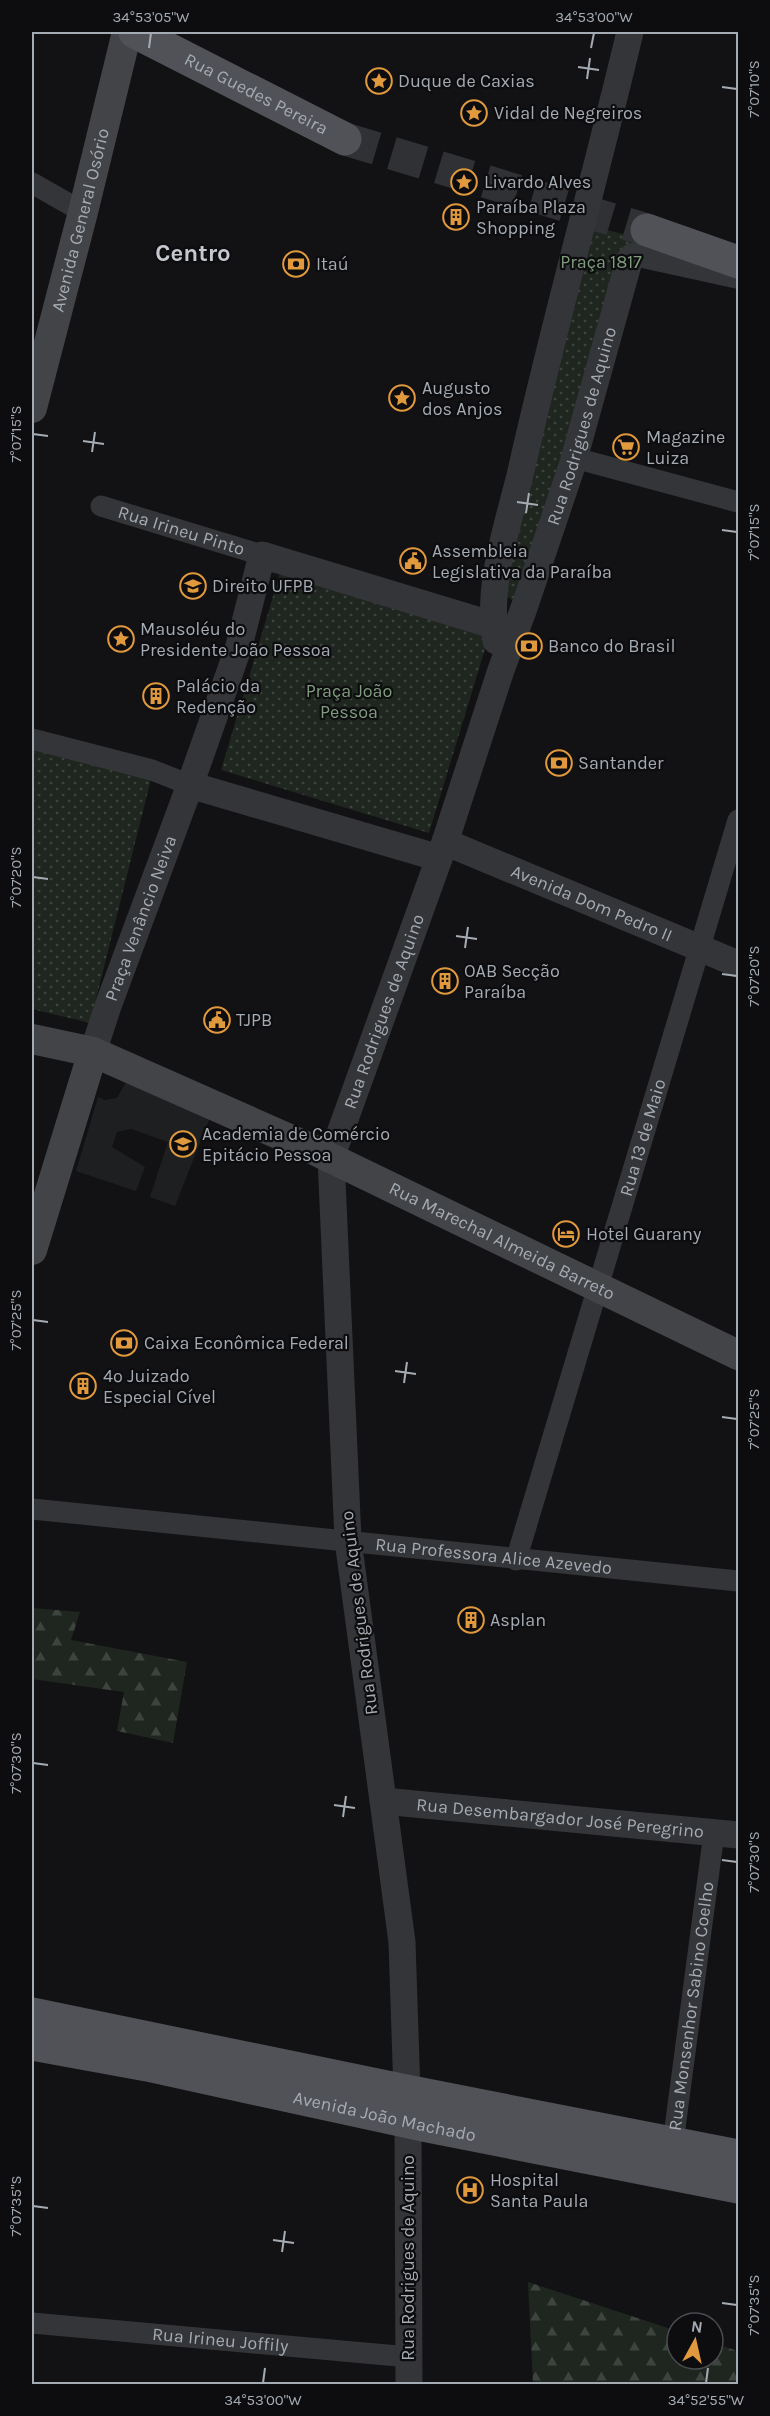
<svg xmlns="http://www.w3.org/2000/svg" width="770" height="2416" font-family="Karla,sans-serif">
<defs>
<pattern id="forest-firs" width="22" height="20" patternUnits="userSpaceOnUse" patternTransform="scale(1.5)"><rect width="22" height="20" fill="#1f261f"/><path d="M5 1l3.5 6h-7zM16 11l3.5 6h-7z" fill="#3d433d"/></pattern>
<pattern id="park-dots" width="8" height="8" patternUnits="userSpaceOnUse" patternTransform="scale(1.5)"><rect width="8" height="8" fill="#1f261f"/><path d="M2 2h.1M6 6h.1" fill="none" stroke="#3d433d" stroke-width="1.8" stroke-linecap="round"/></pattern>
</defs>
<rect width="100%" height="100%" fill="#121214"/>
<path fill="#1e1f20" d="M127 1080 211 1115 175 1206 150 1197 168 1142 131 1129 117 1132 112 1147 145 1167 136 1191 76 1171 98 1097 105 1100 117 1098Z"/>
<path fill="url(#forest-firs)" d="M32 1608 80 1612 71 1640 187 1662 173 1743 117 1731 124 1692 32 1679Z
M528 2282 677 2331V2359H713V2343L735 2350 738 2357V2384H533Z"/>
<path fill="url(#park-dots)" d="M582 224 644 239 524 608 494 588Z
M280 573 489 636 429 833 221 770Z
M32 748 151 779 90 1023 32 1009Z"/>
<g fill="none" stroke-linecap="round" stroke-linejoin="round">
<path stroke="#2f3134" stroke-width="33" stroke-dasharray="33 16" stroke-linecap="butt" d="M345 139 647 230"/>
<g stroke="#343538" stroke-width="21">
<path d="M32 183 83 212"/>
<path d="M575 458 738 502"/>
<path id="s1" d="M101 506 262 555"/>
<path d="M32 739 152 770 190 785"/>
<path id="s2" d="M32 1509 738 1581"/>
<path id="s3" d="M516 1560 738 820"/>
<path id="s4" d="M673 2143 714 1833"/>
<path id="s5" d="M32 2323 409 2357"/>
</g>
<g stroke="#343538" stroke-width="27">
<path d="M496 641C486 585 508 526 521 471 554 324 595 179 630 32"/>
<path d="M190 785 439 858"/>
<path id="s6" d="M445 842 738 964"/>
<path id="s7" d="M93 1052 108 1006 190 785 239 646 262 555 493 625"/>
<path id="s8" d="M383 1801 738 1835"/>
<path id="s9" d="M409 2384 408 2123 402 1942 348 1540 331 1158 445 842 501 670 524 608 572 466 629 261 632 257 641 254 737 275"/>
</g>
<g stroke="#424448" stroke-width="30">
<path id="s10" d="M32 408 83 212 127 32"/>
<path id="s11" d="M32 1039 93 1052 312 1149 738 1355"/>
<path d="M32 1250 93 1052"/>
</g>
<g stroke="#505257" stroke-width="33">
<path id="s12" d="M135 32 345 139"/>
<path d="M647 230 738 262"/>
<path d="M32 2014 406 2091 738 2156"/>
<path id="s13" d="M32 2044 147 2065 427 2126 738 2187"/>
</g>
</g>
<path fill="none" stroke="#a5abb3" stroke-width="2" d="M149 48 151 33M591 48 594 33M578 67 599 70M587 79 590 58M722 87 737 89M33 434 48 436M83 441 104 444M92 452 95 432M517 502 538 505M526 513 529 493M722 530 737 532M33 877 48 879M456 936 477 939M465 948 468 927M722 974 737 976M33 1320 48 1322M395 1371 416 1374M404 1383 407 1362M722 1417 737 1419M33 1763 48 1765M334 1805 355 1808M343 1817 346 1796M722 1860 737 1862M33 2206 48 2208M273 2240 294 2243M282 2252 285 2231M722 2303 737 2305M263 2383 265 2368M706 2383 708 2368"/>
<defs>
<g id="sight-ring" transform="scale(1.35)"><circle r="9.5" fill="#0d0d0f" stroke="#e1993d" stroke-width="1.5"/><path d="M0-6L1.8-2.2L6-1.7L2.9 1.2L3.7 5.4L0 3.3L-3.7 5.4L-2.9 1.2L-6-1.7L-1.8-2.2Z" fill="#e1993d"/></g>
<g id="building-ring" transform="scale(1.35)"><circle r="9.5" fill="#0d0d0f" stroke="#e1993d" stroke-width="1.5"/><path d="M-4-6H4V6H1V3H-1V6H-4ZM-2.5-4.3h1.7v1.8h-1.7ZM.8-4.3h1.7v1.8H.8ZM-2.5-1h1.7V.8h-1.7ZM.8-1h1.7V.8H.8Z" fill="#e1993d"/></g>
<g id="bank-ring" transform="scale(1.35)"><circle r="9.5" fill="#0d0d0f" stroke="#e1993d" stroke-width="1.5"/><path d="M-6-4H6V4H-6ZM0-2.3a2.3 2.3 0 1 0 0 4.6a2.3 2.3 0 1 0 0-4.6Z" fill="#e1993d"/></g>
<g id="supermarket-ring" transform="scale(1.35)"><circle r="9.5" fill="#0d0d0f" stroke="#e1993d" stroke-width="1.5"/><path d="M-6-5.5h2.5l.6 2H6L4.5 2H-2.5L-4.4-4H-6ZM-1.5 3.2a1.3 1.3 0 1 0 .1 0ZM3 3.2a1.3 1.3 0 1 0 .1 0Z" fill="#e1993d"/></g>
<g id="civic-ring" transform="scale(1.35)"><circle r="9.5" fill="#0d0d0f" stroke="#e1993d" stroke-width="1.5"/><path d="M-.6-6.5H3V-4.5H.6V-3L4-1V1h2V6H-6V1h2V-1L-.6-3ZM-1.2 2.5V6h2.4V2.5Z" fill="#e1993d"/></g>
<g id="university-ring" transform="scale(1.35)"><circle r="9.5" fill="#0d0d0f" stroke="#e1993d" stroke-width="1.5"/><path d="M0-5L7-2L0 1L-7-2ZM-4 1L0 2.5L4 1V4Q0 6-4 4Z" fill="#e1993d"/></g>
<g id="school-ring" transform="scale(1.35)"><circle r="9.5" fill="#0d0d0f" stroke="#e1993d" stroke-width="1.5"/><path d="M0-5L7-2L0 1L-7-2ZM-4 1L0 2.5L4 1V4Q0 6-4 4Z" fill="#e1993d"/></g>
<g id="hotel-ring" transform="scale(1.35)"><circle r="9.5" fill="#0d0d0f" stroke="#e1993d" stroke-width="1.5"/><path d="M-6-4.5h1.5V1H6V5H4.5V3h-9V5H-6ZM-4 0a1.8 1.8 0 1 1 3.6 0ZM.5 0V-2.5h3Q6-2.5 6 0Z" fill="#e1993d"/></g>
<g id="hospital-ring" transform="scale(1.35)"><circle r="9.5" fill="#0d0d0f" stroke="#e1993d" stroke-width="1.5"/><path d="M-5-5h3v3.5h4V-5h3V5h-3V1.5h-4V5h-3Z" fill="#e1993d"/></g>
</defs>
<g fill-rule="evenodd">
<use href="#sight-ring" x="379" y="81"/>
<use href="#sight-ring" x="474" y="113"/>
<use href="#sight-ring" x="464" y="182"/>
<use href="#building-ring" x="456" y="217"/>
<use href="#bank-ring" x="296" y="264"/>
<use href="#sight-ring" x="402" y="398"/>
<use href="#supermarket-ring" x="626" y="447"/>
<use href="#civic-ring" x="413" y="561"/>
<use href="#university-ring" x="193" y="586"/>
<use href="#sight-ring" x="121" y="639"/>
<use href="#bank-ring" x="529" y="646"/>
<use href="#building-ring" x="156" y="696"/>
<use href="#bank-ring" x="559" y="763"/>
<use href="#building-ring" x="445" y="981"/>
<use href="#civic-ring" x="217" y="1020"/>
<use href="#school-ring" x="183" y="1144"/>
<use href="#hotel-ring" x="566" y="1234"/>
<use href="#bank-ring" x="124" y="1343"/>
<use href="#building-ring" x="83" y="1386"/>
<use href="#building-ring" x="471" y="1620"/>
<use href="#hospital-ring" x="470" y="2190"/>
</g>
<g text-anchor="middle" stroke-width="4.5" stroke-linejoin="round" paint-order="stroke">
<g font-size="18" fill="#a5abb3" stroke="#0d0d0f" text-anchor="start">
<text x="398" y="87">Duque de Caxias</text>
<text x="494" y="119">Vidal de Negreiros</text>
<text x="484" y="188">Livardo Alves</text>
<text x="476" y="213">Paraíba Plaza<tspan x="476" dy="21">Shopping</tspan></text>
<text x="316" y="270">Itaú</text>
<text x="422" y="394">Augusto<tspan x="422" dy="21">dos Anjos</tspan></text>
<text x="646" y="443">Magazine<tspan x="646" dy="21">Luiza</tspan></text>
<text x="432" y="557">Assembleia<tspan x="432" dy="21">Legislativa da Paraíba</tspan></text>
<text x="212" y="592">Direito UFPB</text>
<text x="140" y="635">Mausoléu do<tspan x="140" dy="21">Presidente João Pessoa</tspan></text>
<text x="548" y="652">Banco do Brasil</text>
<text x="176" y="692">Palácio da<tspan x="176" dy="21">Redenção</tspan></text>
<text x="578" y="769">Santander</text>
<text x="464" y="977">OAB Secção<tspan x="464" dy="21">Paraíba</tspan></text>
<text x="236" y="1026">TJPB</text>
<text x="202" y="1140">Academia de Comércio<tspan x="202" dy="21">Epitácio Pessoa</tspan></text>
<text x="586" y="1240">Hotel Guarany</text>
<text x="144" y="1349">Caixa Econômica Federal</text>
<text x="103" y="1382">4º Juizado<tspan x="103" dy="21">Especial Cível</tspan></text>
<text x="490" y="1626">Asplan</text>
<text x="490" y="2186">Hospital<tspan x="490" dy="21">Santa Paula</tspan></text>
</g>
<g font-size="18" fill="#a5abb3" stroke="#0d0d0f">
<text dy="6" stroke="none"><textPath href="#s12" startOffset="136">Rua Guedes Pereira</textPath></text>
<text dy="6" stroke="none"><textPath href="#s10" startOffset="194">Avenida General Osório</textPath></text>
<text dy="6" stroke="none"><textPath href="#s9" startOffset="2004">Rua Rodrigues de Aquino</textPath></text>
<text dy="6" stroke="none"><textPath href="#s1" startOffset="84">Rua Irineu Pinto</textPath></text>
<text dy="6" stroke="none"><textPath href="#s6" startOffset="159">Avenida Dom Pedro II</textPath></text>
<text dy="6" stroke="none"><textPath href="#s7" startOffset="142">Praça Venâncio Neiva</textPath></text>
<text dy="6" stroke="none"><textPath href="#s9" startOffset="1386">Rua Rodrigues de Aquino</textPath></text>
<text dy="6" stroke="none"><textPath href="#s3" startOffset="441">Rua 13 de Maio</textPath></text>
<text dy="6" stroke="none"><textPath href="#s11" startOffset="513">Rua Marechal Almeida Barreto</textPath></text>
<text dy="6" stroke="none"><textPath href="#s2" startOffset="464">Rua Professora Alice Azevedo</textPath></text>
<text transform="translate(359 1613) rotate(-97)" y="6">Rua Rodrigues de Aquino</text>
<text dy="6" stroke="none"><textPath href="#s8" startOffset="178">Rua Desembargador José Peregrino</textPath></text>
<text dy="6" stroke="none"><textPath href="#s4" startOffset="138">Rua Monsenhor Sabino Coelho</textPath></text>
<text dy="6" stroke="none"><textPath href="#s13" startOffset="360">Avenida João Machado</textPath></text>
<text transform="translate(408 2258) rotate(-90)" y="6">Rua Rodrigues de Aquino</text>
<text dy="6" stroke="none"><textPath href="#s5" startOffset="189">Rua Irineu Joffily</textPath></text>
</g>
<g font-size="18" fill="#7f9c7d" stroke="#0d0d0f">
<text x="601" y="268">Praça 1817</text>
<text x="349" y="697">Praça João<tspan x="349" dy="21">Pessoa</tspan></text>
</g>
<g font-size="24" font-weight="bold" fill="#c5c9cf" stroke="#0d0d0f">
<text x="193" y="261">Centro</text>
</g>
</g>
<rect width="770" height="2416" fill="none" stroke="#0d0d0f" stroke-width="66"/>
<g transform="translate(695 2341) rotate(8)"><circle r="28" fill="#0d0d0f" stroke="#4a4c51" stroke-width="1.5"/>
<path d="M0-4.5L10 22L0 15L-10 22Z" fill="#e1993d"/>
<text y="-9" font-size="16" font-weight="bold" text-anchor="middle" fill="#a5abb3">N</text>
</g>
<rect x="33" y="33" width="704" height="2350" fill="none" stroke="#a5abb3" stroke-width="2"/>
<g font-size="15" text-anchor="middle" fill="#a5abb3">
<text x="151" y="22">34°53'05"W</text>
<text x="594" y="22">34°53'00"W</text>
<text transform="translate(754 89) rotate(-90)" y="5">7°07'10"S</text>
<text transform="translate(16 434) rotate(-90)" y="5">7°07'15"S</text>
<text transform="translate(754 532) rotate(-90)" y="5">7°07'15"S</text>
<text transform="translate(16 877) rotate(-90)" y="5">7°07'20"S</text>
<text transform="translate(754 976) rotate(-90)" y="5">7°07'20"S</text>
<text transform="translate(16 1320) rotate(-90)" y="5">7°07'25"S</text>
<text transform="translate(754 1419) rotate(-90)" y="5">7°07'25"S</text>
<text transform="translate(16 1763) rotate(-90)" y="5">7°07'30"S</text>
<text transform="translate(754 1862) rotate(-90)" y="5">7°07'30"S</text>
<text transform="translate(16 2206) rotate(-90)" y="5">7°07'35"S</text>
<text transform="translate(754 2305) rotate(-90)" y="5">7°07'35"S</text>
<text x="263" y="2405">34°53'00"W</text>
<text x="706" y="2405">34°52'55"W</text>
</g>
</svg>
